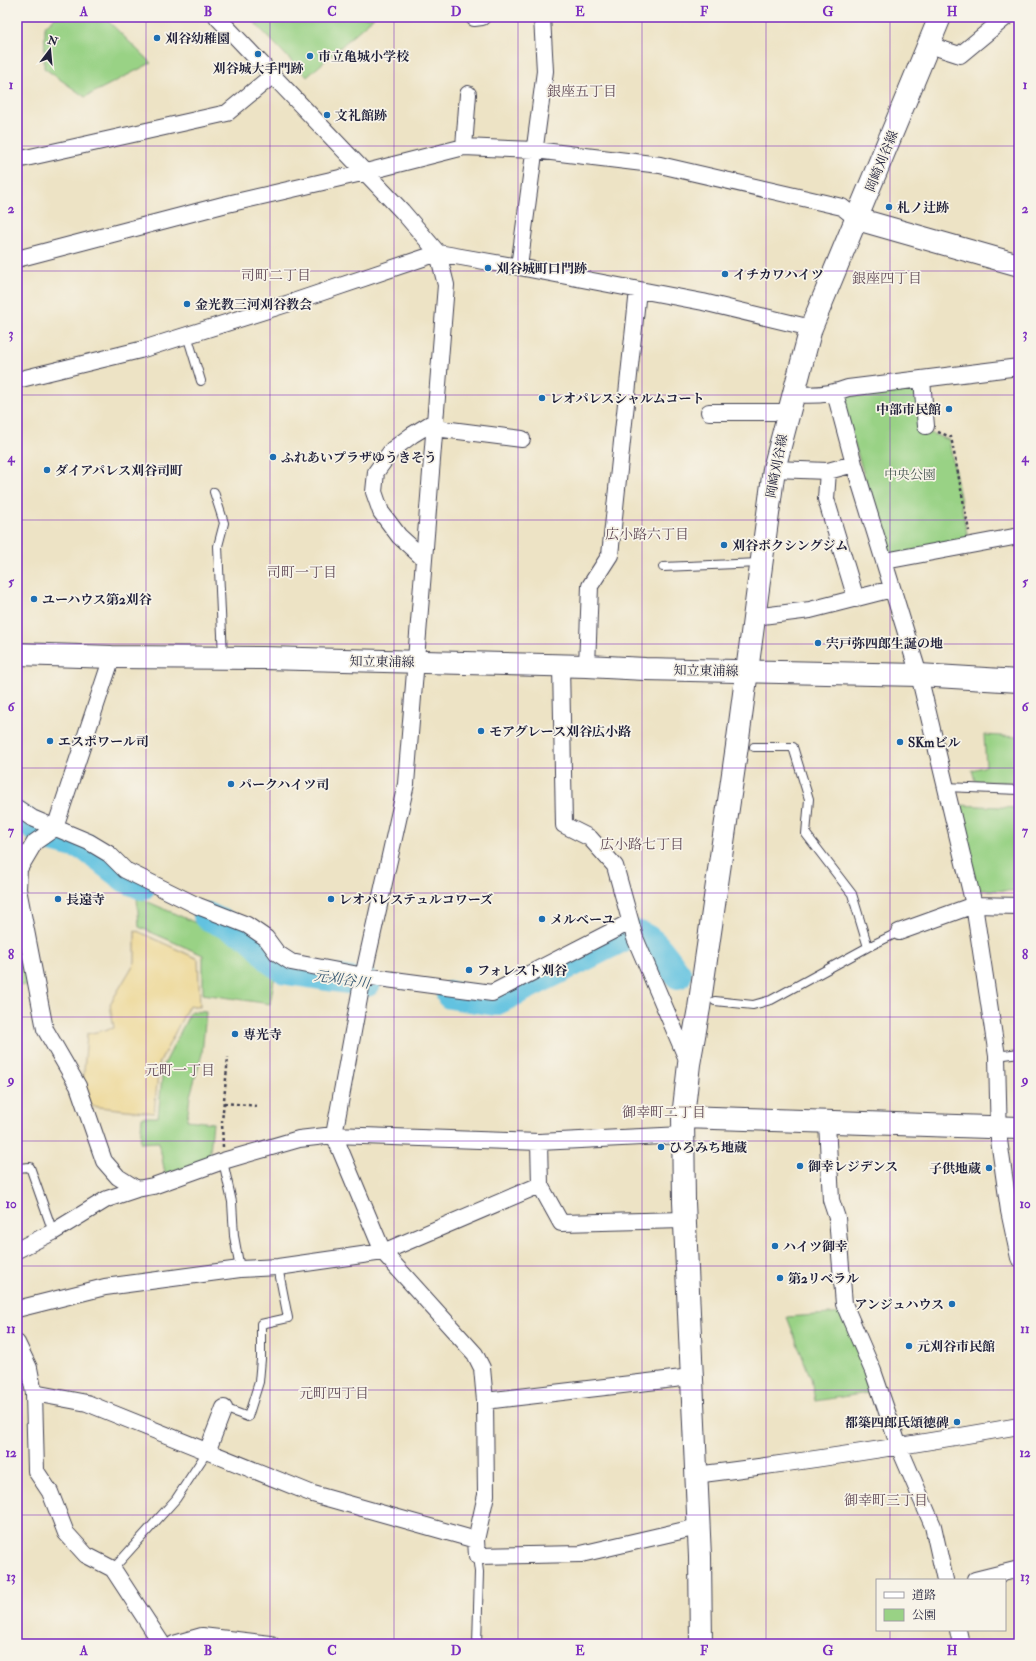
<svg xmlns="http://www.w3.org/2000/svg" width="1036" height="1661" font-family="'IM FELL Double Pica','Noto Serif JP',serif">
<rect width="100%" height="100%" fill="#f7f3e8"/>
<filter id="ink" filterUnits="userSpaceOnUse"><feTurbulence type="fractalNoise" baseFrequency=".025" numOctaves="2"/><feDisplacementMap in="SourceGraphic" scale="8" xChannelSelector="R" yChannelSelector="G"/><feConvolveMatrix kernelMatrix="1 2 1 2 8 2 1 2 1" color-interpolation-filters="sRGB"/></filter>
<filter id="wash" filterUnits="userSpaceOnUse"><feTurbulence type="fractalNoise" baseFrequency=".012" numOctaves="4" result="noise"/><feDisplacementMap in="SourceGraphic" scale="16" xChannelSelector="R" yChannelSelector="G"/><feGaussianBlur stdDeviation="0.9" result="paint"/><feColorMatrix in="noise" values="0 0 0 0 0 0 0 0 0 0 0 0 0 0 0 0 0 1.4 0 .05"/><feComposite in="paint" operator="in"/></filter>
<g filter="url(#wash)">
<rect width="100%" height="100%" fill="#ede3c5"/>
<path fill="#99d285" stroke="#5e7a60" d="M56 17H104L151 63 85 97 44 68 45 26Z
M249 17H374L307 77Z
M916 386 922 430 949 440 968 539 888 556 843 405 847 395Z
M984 735 1019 737V783L975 781 972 770 986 766Z
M959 805 1019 808V891L977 890Z
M137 897 239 942 276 968 270 1004 203 994V955L139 927Z
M17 932H19L29 985 17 986Z
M191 1011 206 1012 202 1054 190 1096 187 1120 213 1123 209 1160 165 1174 159 1142 140 1143 142 1117H158L163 1067Z
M845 1313 874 1392 815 1401 811 1379 787 1317Z"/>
<path fill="#eeda9e" stroke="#887e6c" d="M135 930 198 959 200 1007 189 1005 159 1064 154 1113 90 1106 83 1083 87 1034 114 1028 110 1004 135 962Z"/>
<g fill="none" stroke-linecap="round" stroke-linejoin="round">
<path stroke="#62c2e0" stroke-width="28" d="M17 816 51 838 85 847 126 879 142 886
M207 916 248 935 260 946 272 961 287 971 367 983
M450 995 495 1002 631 934C652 932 666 960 678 975"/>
</g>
</g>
<g filter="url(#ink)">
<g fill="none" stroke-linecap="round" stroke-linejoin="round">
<g stroke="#403f50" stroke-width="10">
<path id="lane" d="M187 335 201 381
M214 492 224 523 218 546 223 657
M663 567 760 563
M754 747H793L809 799 806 834 852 894 868 947 899 932
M945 787 1019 790
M715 1001 753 1005 771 1000 868 947
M997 1056 1019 1053
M223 1161 232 1202 234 1236 240 1269
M17 1168 30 1167 53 1232
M224 1408 248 1417 259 1382 261 1359V1324L288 1318 278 1267
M113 1569 176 1499 207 1452
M477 1644 479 1572 477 1556"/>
</g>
<g stroke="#403f50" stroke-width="18">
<path id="street" d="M217 17 402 211 438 253 446 285 406 784 363 977 334 1135 383 1252 475 1354 482 1368 485 1401 486 1495 476 1540 477 1556 581 1554 698 1527
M474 18 482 17
M929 45 960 55 1006 17
M464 147 468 94
M17 160 227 113 273 75
M17 259 223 205 366 172 464 147 535 150 660 165 842 207 857 219
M519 267 703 302 811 328
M17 380 140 350 296 301 438 253 519 267 545 71 542 17
M922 380 926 426
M835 393 854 464 919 675 974 905 997 1056 999 1140 1009 1211 1019 1258
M793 394C812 396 830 395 848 388L1019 367
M709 412H788
M435 428 522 439
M774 469 828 471 854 464
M828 471 826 499 856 599
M423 558 399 536 381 512 374 492 376 472 392 450 412 435 435 421
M885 561 1019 536
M754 617 810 610 892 589
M561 665 564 825 590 838 615 866 635 938 689 1064
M587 666 590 586 610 555 638 290
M17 808 32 818 89 842 109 854 125 870 198 906 247 925 266 938 277 953 291 962 364 976 492 993 630 922
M55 828 35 842 19 869 18 889 45 1029 78 1086 104 1161 118 1177 137 1189 153 1186 223 1161 299 1139 334 1135 539 1142 683 1135
M55 828 112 657
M899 932 974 905 1019 906
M827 1123 831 1200 837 1218 844 1304 873 1371 899 1447 933 1526 945 1580
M540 1185 561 1223 684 1220
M17 1250 53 1232 107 1199 137 1189
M17 1309 105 1287 240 1269 278 1267 383 1252 540 1185 539 1142
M17 1343 29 1368 34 1393 36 1471 50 1492 66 1533 86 1555 113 1569 162 1644
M34 1393 87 1403 313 1494 476 1540
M485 1401 691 1377
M207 1452 224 1408
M695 1475C804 1462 911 1445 1019 1426
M975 1580 1019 1569
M958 1630 961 1644
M174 1644 202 1636 271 1644"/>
</g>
<g stroke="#403f50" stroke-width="24">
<path id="secondary" d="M857 219 1019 265
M683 1117 1019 1128
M701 1644 700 1557 684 1202 683 1117 689 1064 699 1008 737 746 747 671"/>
</g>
<g stroke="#403f50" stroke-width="24">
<path id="primary" d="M17 654 112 657 263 658 587 666 645 669 919 675 1019 681
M747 671 774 469 811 328 940 17"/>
</g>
<path stroke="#403f50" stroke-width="2.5" stroke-dasharray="3 3" stroke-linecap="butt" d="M938 432 951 437 969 531
M224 1103 258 1106
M223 1147 222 1122 228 1057"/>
<use href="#lane" stroke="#fff" stroke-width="8"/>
<use href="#street" stroke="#fff" stroke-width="16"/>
<use href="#secondary" stroke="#fff" stroke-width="22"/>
<use href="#primary" stroke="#fff" stroke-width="22"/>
</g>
</g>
<path fill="none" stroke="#7b2cbf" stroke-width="1" stroke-opacity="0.55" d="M146 17V1644M270 17V1644M394 17V1644M518 17V1644M642 17V1644M766 17V1644M890 17V1580M17 146H1019M17 271H1019M17 395H1019M17 520H1019M17 644H1019M17 768H1019M17 893H1019M17 1017H1019M17 1141H1019M17 1266H1019M17 1390H1019M17 1515H1019M890 1630V1644"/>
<g fill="#1f6fb2" stroke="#f7f3e8" stroke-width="1.5">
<circle cx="157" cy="38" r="4"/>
<circle cx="258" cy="54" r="4"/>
<circle cx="310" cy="56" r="4"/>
<circle cx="327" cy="115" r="4"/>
<circle cx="889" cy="207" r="4"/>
<circle cx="488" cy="268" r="4"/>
<circle cx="725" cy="274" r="4"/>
<circle cx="187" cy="304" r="4"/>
<circle cx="542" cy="398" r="4"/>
<circle cx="949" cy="409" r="4"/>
<circle cx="273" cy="457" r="4"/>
<circle cx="47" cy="470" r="4"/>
<circle cx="724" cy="545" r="4"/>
<circle cx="34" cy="599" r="4"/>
<circle cx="818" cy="643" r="4"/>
<circle cx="481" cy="731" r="4"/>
<circle cx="50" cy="741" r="4"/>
<circle cx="900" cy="742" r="4"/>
<circle cx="231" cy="784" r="4"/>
<circle cx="58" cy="899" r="4"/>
<circle cx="331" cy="899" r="4"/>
<circle cx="542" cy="919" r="4"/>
<circle cx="469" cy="970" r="4"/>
<circle cx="235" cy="1034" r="4"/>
<circle cx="661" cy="1147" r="4"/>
<circle cx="800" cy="1166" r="4"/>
<circle cx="989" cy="1168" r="4"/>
<circle cx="775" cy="1246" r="4"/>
<circle cx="780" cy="1278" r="4"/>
<circle cx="952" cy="1304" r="4"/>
<circle cx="909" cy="1346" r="4"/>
<circle cx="957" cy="1422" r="4"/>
</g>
<g text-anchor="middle" stroke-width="3.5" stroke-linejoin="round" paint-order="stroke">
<g font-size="13" font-weight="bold" fill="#22223b" stroke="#f7f3e8" text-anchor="start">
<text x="165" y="43">刈谷幼稚園</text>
<text x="318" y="61">市立亀城小学校</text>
<text x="258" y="73" text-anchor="middle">刈谷城大手門跡</text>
<text x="335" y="120">文礼館跡</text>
<text x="897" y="212">札ノ辻跡</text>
<text x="496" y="273">刈谷城町口門跡</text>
<text x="733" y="279">イチカワハイツ</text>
<text x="195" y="309">金光教三河刈谷教会</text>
<text x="550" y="403">レオパレスシャルムコート</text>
<text x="941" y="414" text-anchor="end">中部市民館</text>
<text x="281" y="462">ふれあいプラザゆうきそう</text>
<text x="55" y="475">ダイアパレス刈谷司町</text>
<text x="732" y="550">刈谷ボクシングジム</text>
<text x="42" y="604">ユーハウス第2刈谷</text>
<text x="826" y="648">宍戸弥四郎生誕の地</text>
<text x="489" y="736">モアグレース刈谷広小路</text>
<text x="58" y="746">エスポワール司</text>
<text x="908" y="747">SKmビル</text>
<text x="239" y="789">パークハイツ司</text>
<text x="66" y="904">長遠寺</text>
<text x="339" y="904">レオパレステュルコワーズ</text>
<text x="550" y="924">メルベーユ</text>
<text x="477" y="975">フォレスト刈谷</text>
<text x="243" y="1039">専光寺</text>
<text x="669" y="1152">ひろみち地蔵</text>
<text x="808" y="1171">御幸レジデンス</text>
<text x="981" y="1173" text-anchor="end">子供地蔵</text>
<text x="783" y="1251">ハイツ御幸</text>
<text x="788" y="1283">第2リベラル</text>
<text x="944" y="1309" text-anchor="end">アンジュハウス</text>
<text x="917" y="1351">元刈谷市民館</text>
<text x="949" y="1427" text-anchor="end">都築四郎氏頌徳碑</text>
</g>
<g font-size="13" fill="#22223b" stroke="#f7f3e8">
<text transform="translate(881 161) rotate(-68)" y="5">岡崎刈谷線</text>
<text transform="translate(776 466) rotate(-79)" y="5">岡崎刈谷線</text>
<text transform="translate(382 661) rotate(1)" y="5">知立東浦線</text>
<text transform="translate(706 670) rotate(1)" y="5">知立東浦線</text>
</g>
<g font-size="13" fill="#465751" stroke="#f7f3e8">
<text x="910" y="479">中央公園</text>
</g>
<g font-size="14" fill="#644d59" stroke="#f7f3e8">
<text x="582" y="96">銀座五丁目</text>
<text x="276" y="280">司町二丁目</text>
<text x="887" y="283">銀座四丁目</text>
<text x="647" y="539">広小路六丁目</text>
<text x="302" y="577">司町一丁目</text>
<text x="642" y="849">広小路七丁目</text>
<text x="180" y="1075">元町一丁目</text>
<text x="664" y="1117">御幸町二丁目</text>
<text x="334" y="1398">元町四丁目</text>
<text x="886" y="1505">御幸町三丁目</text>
</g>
<g font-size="14" font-style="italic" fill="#385a75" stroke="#f7f3e8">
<text transform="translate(342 979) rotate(8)" y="5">元刈谷川</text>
</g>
</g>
<rect width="1036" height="1661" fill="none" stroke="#f7f3e8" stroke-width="44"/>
<rect x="876" y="1579" width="130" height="52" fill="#f7f3e8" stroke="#a29fa3"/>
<rect x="884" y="1592" width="20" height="6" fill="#ffffff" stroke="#a29fa3"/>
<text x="912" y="1599" font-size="12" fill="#22223b">道路</text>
<rect x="884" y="1609" width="20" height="12" fill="#99d285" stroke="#a29fa3"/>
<text x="912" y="1619" font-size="12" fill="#22223b">公園</text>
<g transform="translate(50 50) rotate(16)" stroke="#f7f3e8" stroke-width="3" paint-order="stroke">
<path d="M0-3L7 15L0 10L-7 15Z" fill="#22223b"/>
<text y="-6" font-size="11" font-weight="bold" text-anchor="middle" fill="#22223b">N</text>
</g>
<rect x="22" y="22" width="992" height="1617" fill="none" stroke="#7b2cbf" stroke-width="1.5"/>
<g font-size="13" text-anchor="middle" font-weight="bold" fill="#7b2cbf">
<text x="84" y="16">A</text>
<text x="208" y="16">B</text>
<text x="332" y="16">C</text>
<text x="456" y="16">D</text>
<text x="580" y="16">E</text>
<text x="704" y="16">F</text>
<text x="828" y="16">G</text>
<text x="952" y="16">H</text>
<text x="11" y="89">1</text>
<text x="1025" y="89">1</text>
<text x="11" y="213">2</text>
<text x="1025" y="213">2</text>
<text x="11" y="338">3</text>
<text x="1025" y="338">3</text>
<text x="11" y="462">4</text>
<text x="1025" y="462">4</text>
<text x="11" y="586">5</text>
<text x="1025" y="586">5</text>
<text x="11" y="711">6</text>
<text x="1025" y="711">6</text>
<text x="11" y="835">7</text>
<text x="1025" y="835">7</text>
<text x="11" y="959">8</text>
<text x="1025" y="959">8</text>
<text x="11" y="1084">9</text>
<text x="1025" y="1084">9</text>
<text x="11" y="1208">10</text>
<text x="1025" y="1208">10</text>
<text x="11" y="1333">11</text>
<text x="1025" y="1333">11</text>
<text x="11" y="1457">12</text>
<text x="1025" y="1457">12</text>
<text x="11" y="1581">13</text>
<text x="1025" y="1581">13</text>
<text x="84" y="1655">A</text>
<text x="208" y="1655">B</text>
<text x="332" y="1655">C</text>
<text x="456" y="1655">D</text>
<text x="580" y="1655">E</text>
<text x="704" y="1655">F</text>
<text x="828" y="1655">G</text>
<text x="952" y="1655">H</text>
</g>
</svg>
